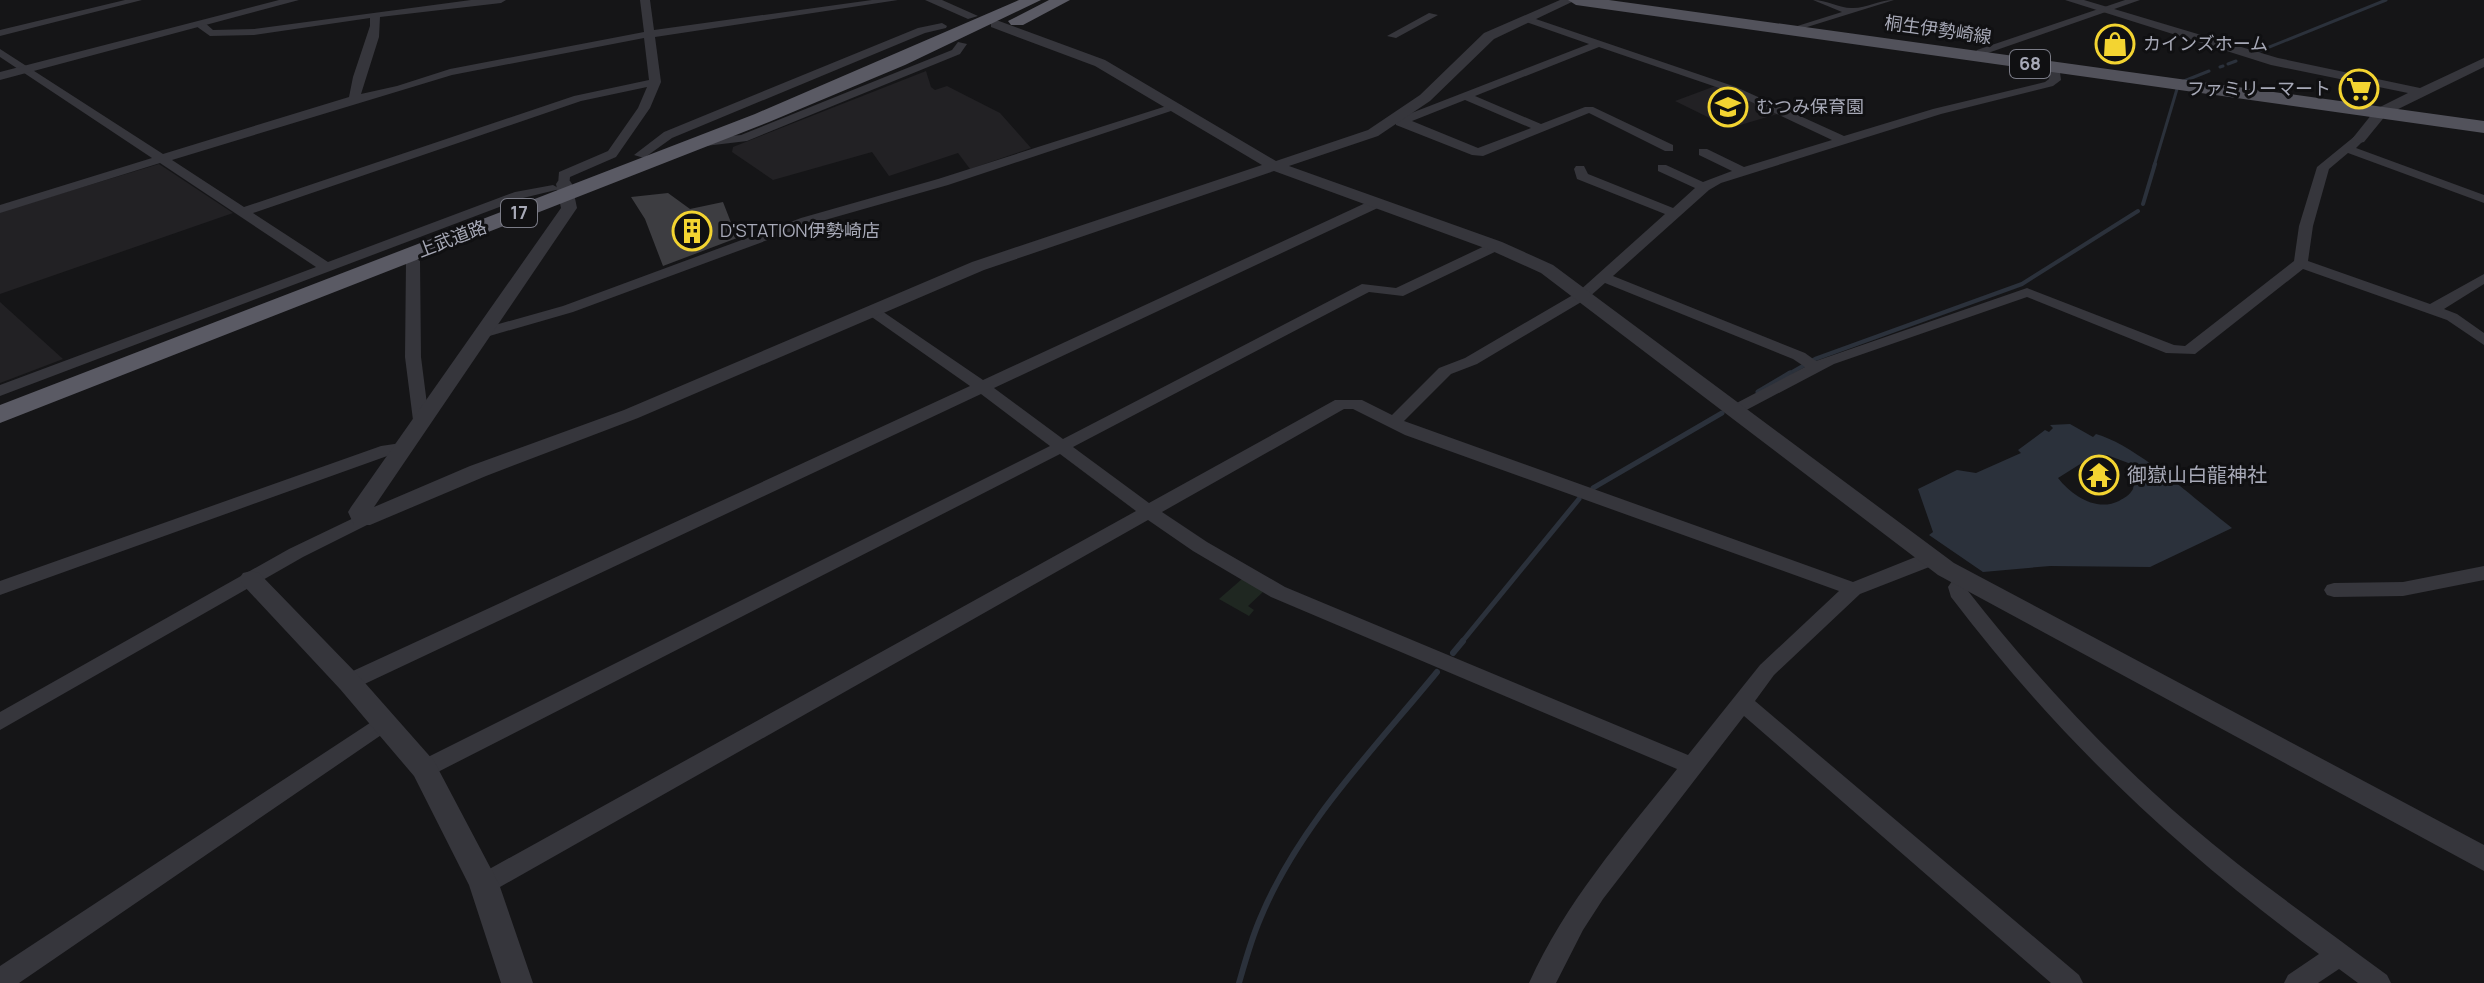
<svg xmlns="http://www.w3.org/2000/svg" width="2484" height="983" font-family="Manrope,'Noto Sans JP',sans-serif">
<rect width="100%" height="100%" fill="#151517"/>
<path fill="#222124" d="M926 71 931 87 935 90 947 86 1000 113 1031 148 970 169 958 153 889 176 872 152 773 180 732 152 733 147Z
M1718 85 1781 113 1730 128 1675 101Z
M159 164 233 213 0 294V212Z
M0 302 63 359 0 383Z"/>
<path fill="#1f2721" d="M1242 579 1264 591 1248 606 1254 610 1249 616 1219 599Z"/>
<path fill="#2b313b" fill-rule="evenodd" d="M2070 424 2093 437 2096 434C2136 445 2197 501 2232 528L2150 567 2050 566 1983 572 1929 535 1933 532 1918 489 1957 470 1976 473 2021 453 2018 450 2045 430 2049 432 2053 428 2050 425ZM2107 455 2131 464C2132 471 2135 482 2133 489 2130 495 2124 498 2119 501 2097 512 2072 496 2058 478L2085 461Z"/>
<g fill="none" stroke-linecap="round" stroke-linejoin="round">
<path stroke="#2b313b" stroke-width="3" d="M2257 52 2386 0
M2228 64 2236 61
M2220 67 2223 66
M2184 81 2209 71
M2154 166 2177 89"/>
<path stroke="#2b313b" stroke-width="4" d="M2143 204 2155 164
M1787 375 1815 359 2022 284 2138 211"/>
<path stroke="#2b313b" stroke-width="5" d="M1758 392 1790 373
M1593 488 1722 413
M1461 643 1579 499"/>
<path stroke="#2b313b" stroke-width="6" d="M1453 653 1463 641
M1239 983C1245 962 1251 940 1260 919 1298 826 1374 749 1437 672"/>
</g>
<path fill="#3d3d41" d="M668 193 690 209 723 202 737 238 663 266 645 219 631 197Z"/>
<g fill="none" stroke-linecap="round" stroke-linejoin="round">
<path fill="#36363c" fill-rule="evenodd" d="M125 0H142L0 36V30Z
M471 0H506L501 3 380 17 379 37 361 94 397 86 450 69 644 32 640 0H650L654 30 872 0H898L655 37 661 82 650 108 616 157 570 177 569 187 558 184 559 172 608 151 638 108 647 87 581 101 253 213 328 262 515 192 553 185 560 189 523 198 0 396V385L316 267 160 163 0 213V205L152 158 0 57V49L163 154 349 97 353 77 370 26V18L254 35 210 36 196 26V22H204L213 30 254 29ZM644 38 649 80 574 96 244 207 172 160 452 75Z
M1813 0C1827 0 1841 9 1853 8 1867 8 1879 0 1894 0L1791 32V28L1842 12Z
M2125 0H2140L1985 54 1982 59 1973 57 1977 50Z
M1429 13 1438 15 1396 38 1387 36Z
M1527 16 1736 87 1844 136 1933 109 2045 82 2049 79 2051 65H2059L2061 80 2053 86 1941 114 1721 183 1709 190 1613 276 1805 353 1816 361 2027 288 2174 345 2185 346 2294 261 2299 226 2317 167 2355 136 2365 139 2356 148 2484 195V203L2348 153 2329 169 2313 226 2308 261 2430 304 2484 274V284L2444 309 2457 314 2484 333V345L2447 320 2303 269 2195 354 2166 353 2027 297 1834 364 1735 416 1727 411 1729 407 1805 367 1793 359 1605 283 1588 298 1477 364 1451 374 1404 421 1853 582 1923 554H1937L1940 559 1937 564 1860 594 1774 675 1755 701 2079 975 2083 983H2051L1744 716 1603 899 1583 930 1556 983H1529C1565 903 1622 838 1677 769L1271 597 1193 551 1148 520 493 891 484 894 475 891 472 884 475 877 1136 511 1060 454 432 775 424 778 416 775 413 769 416 763 1050 446 981 394 356 688 349 690 342 688 338 682 342 676 970 386 866 313V307H876L983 380 1372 200H1382V206L994 388 1063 439 1362 284 1396 288 1491 243H1501V249L1403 296 1369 292 1073 447 1149 503 1335 400H1362L1392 415 1439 368 1465 358 1578 292 1665 214 1577 179 1574 169 1576 166H1584L1588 174 1673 208 1695 188 1658 171V165H1666L1703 182 1732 171 1699 155V149H1707L1744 167 1832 140 1728 91 1599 47 1475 96 1541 124 1585 107H1593L1673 145V151H1665L1589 113 1483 156 1472 155 1396 125V119L1589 44 1523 21V17ZM1465 100 1531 128 1478 148 1412 121ZM1344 409H1353L1405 435 1839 591 1760 665 1688 755 1285 587 1207 542 1162 512Z
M942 23 947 26 946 28 925 33 672 138 644 158 634 155 664 132 918 28Z
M958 42 967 44 960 54 747 141 697 147 691 143 697 139 741 135 952 50Z
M1176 103 1182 106 1180 108 948 185 811 224 573 312 486 337 478 332 481 329 563 306 801 218 938 179Z
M413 257 420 261 421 357 429 420 421 425 413 420 405 357 406 261Z
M401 443 407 444 410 448 407 452 390 455 0 595V581L381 446Z
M362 514 369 516 371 520 369 524 303 557 0 730V712L289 549Z
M2484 566V580L2403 596 2334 597 2327 595 2324 590 2327 585 2334 583 2403 582Z
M1963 573 1970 575 1973 580 1968 591C2034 675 2107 754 2189 824 2252 878 2320 925 2387 975L2391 983H2358L2339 969 2318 983H2284L2288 975 2319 954C2175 848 2059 739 1951 597L1948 587 1956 575Z
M382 715 390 717 393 723 390 729 19 983H0V966Z"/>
<path fill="#36363c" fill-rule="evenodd" d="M279 0H299L0 80V72Z
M925 0H942L978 16 968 19Z
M1560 0H1576L1494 39 1430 101 1378 136 1289 166 1502 242 1553 265 1954 563 2484 845V871L1938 575 1541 273 1490 250 1274 171 984 270 638 418 486 476 370 525H354L348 512 351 507 561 208 556 184 558 181H570L572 184 577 208 374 507 470 466 624 410 972 262 1262 165 1095 66 991 27V21H999L1105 60 1276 161 1368 130 1420 95 1484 33Z
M2065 0H2084L2278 58 2420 88 2484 58V67L2386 115 2364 142 2359 143 2352 139 2376 109 2408 93 2271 65Z
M251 571 259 573 358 675 434 761 499 884 533 983H501L469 885 414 776 340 689 243 585 239 579 243 573Z"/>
<path fill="#52525b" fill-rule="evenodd" d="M1568 0H1609L2484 121V133L1576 5Z"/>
<path fill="#5a5a64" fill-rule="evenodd" d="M1019 0H1041L905 65 769 122 0 423V405L755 114Z
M1049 0H1070L1023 25H1011L1008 21Z"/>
</g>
<defs>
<g id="shop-ring" transform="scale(2)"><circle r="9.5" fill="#101012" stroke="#f3d431" stroke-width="1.5"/><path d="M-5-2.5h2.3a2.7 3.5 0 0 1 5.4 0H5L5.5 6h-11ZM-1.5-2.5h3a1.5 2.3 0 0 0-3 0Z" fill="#f3d431"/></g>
<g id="supermarket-ring" transform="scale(2)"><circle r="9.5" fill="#101012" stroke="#f3d431" stroke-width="1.5"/><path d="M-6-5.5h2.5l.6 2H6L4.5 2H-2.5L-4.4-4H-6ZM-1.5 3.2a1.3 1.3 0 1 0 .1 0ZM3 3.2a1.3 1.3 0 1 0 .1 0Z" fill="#f3d431"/></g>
<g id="school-ring" transform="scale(2)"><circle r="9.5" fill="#101012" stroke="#f3d431" stroke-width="1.5"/><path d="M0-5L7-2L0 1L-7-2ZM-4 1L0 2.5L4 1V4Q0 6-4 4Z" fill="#f3d431"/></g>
<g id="building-ring" transform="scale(2)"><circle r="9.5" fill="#101012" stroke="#f3d431" stroke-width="1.5"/><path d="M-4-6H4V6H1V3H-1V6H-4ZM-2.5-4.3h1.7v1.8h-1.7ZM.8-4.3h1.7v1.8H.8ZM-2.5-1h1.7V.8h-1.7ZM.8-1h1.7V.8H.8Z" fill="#f3d431"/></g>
<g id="temple-ring" transform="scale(2)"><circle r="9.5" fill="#101012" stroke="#f3d431" stroke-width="1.5"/><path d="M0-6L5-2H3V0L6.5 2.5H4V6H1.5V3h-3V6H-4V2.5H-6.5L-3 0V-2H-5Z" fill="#f3d431"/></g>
</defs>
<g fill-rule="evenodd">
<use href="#shop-ring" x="2115" y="44"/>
<use href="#supermarket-ring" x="2359" y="89"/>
<use href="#school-ring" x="1728" y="107"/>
<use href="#building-ring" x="692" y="231"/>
<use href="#temple-ring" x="2099" y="475"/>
</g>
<g text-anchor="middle" stroke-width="6" stroke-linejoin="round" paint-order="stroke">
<g font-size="18" fill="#a7a9b7" stroke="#101012">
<text transform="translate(1938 30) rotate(8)" y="6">桐生伊勢崎線</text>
<text transform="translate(452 239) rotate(-21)" y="6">上武道路</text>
</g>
<g font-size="18" fill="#a7a9b7" stroke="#101012" text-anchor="start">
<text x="2143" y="50">カインズホーム</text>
<text x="2331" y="95" text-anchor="end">ファミリーマート</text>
<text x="1756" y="113">むつみ保育園</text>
<text x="720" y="237">D'STATION伊勢崎店</text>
</g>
<g fill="#101012" stroke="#7a7b86" stroke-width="2">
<rect x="2010" y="50" width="40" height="28" rx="6"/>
<rect x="501" y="199" width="36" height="28" rx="6"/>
</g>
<g font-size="18" font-weight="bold" fill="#a7a9b7">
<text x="2030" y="70">68</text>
<text x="519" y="219">17</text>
</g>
<g font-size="20" fill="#a7a9b7" stroke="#101012" text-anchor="start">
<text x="2127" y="482">御嶽山白龍神社</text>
</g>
</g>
</svg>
